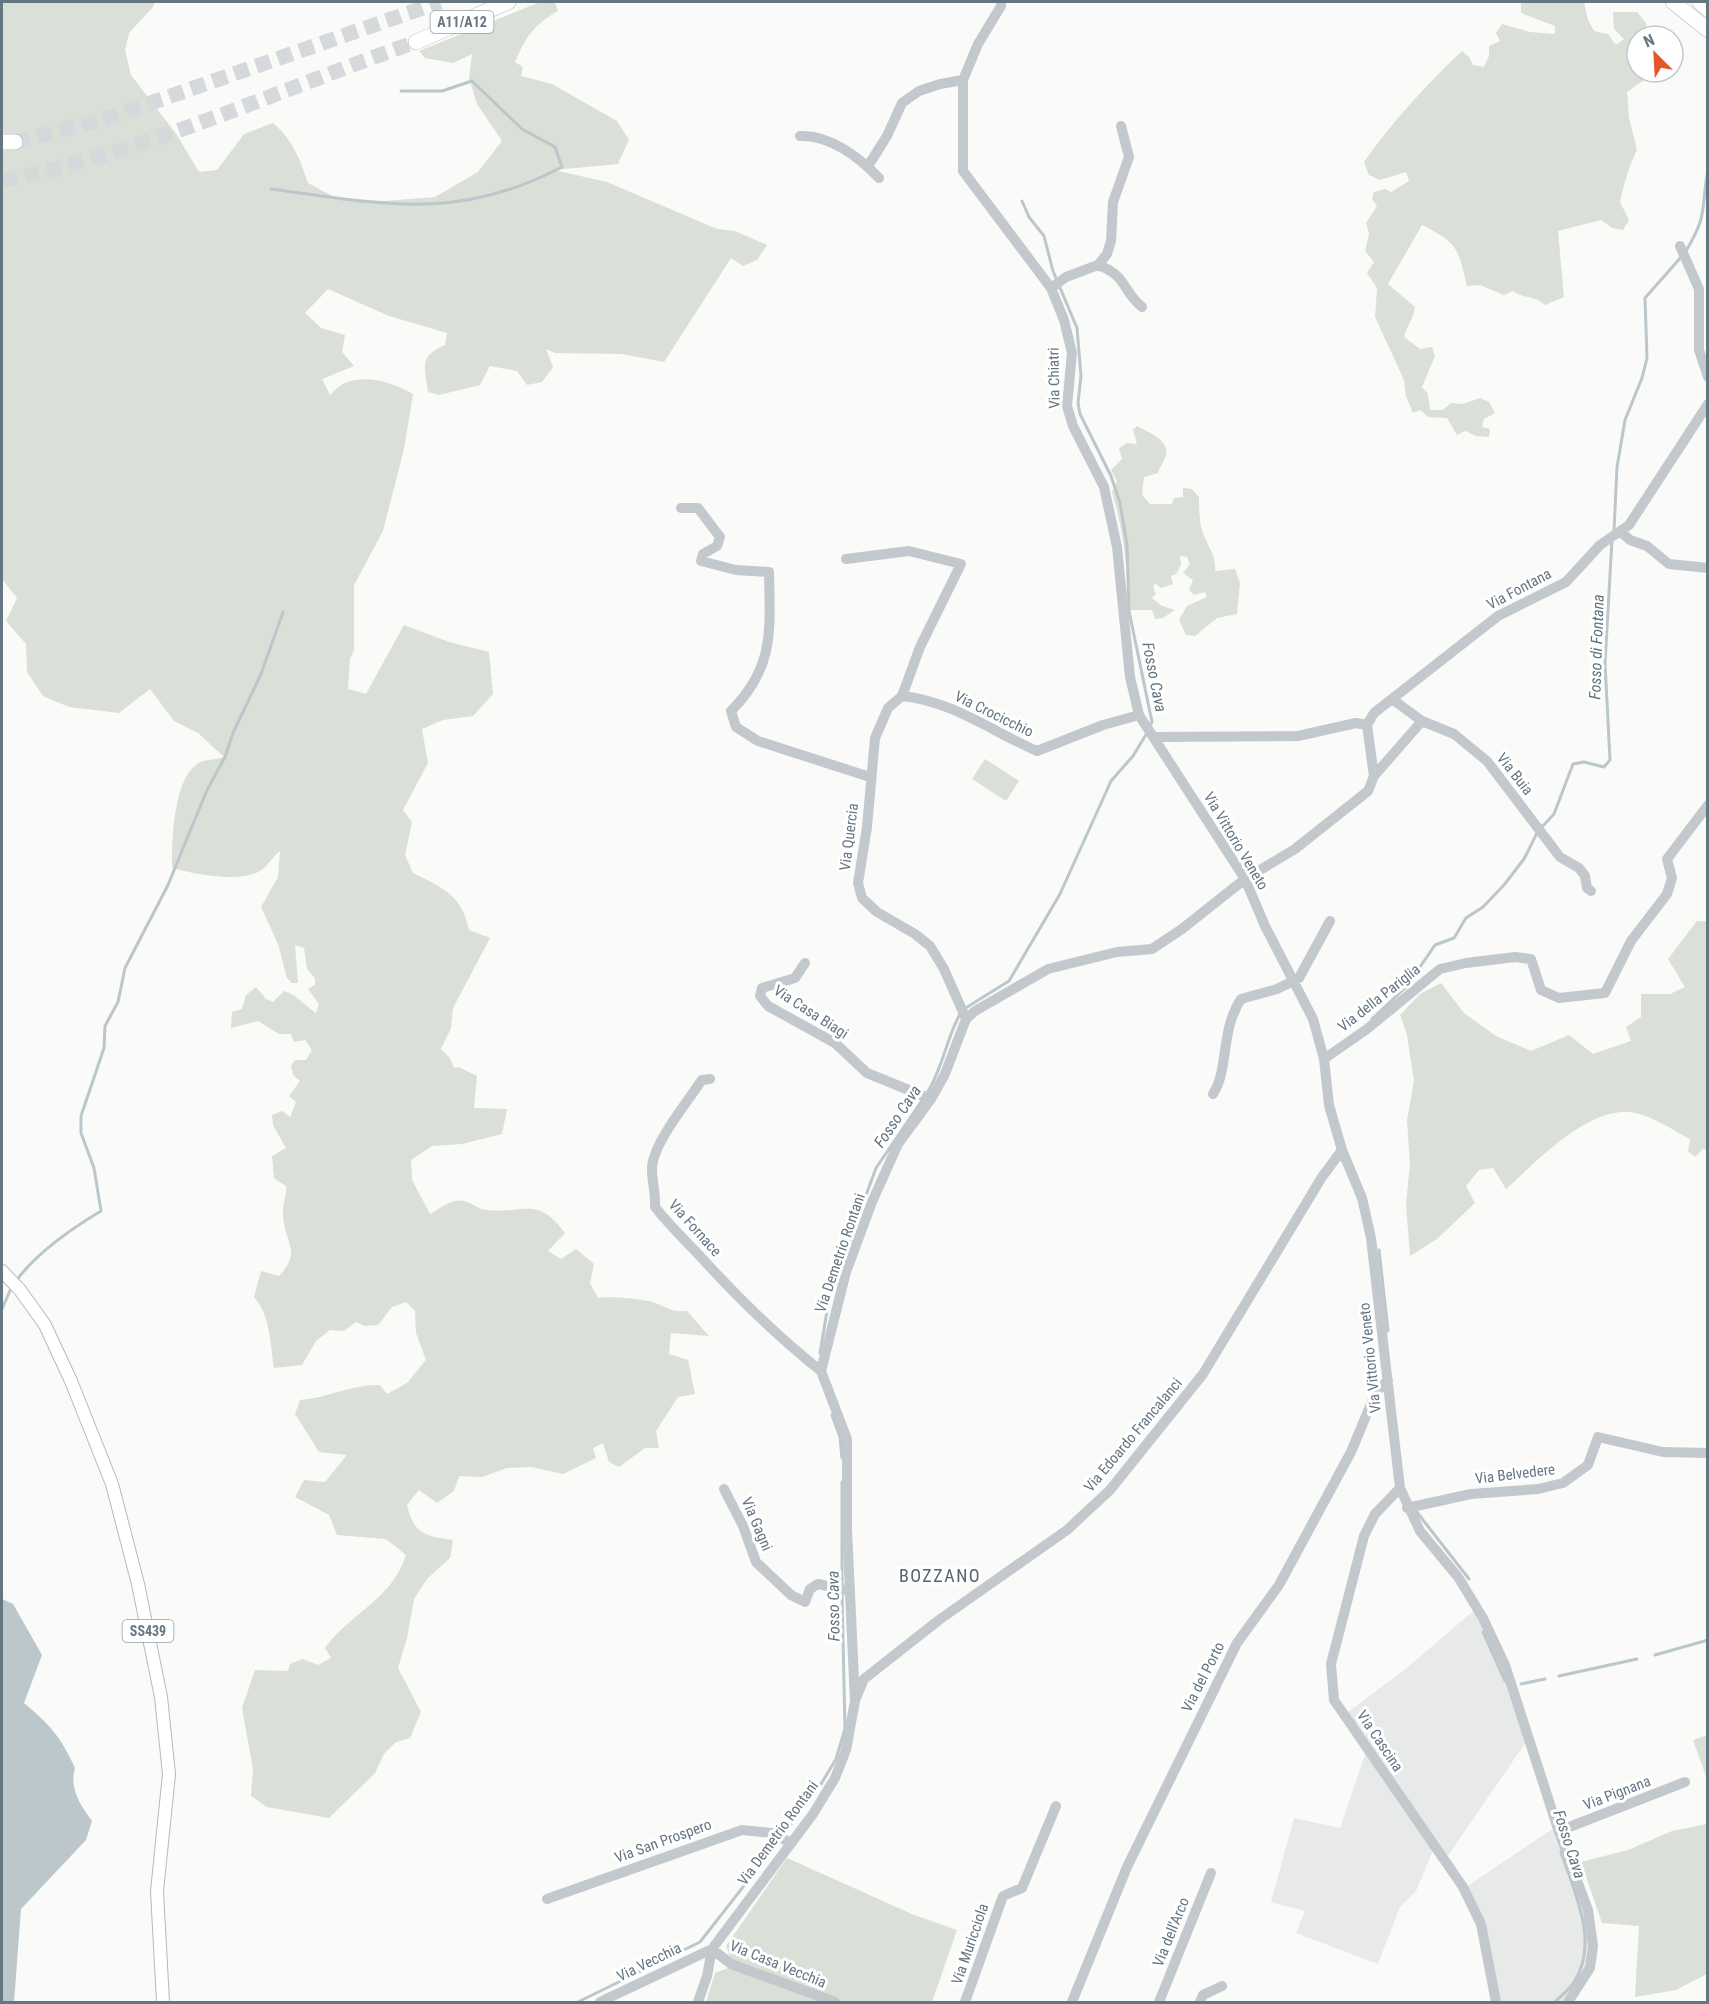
<svg xmlns="http://www.w3.org/2000/svg" width="1709" height="2004" font-family="'Roboto Condensed',sans-serif">
<rect width="100%" height="100%" fill="#fafaf8"/>
<path fill="#e8e9e9" d="M1477 1608 1528 1739 1445 1860 1435 1846 1416 1891 1400 1907 1378 1964 1296 1933 1305 1911 1271 1902 1294 1818 1340 1828 1367 1749 1344 1715 1404 1670Z
M1557 1826 1588 1910 1590 1968 1568 2002H1497L1481 1924 1463 1889Z"/>
<path fill="#dadfd7" d="M2 2H155L153 7 129 33 125 50 131 75 177 135 199 172 217 170 244 134 273 123C293 140 300 159 308 183L336 198 384 201 435 197 478 172 502 141 477 104 469 78 472 54 453 63 425 58 419 51 540 2H555L558 11C533 25 526 37 515 62L523 67 521 76 552 84 617 121 629 140 618 164 554 170 607 182 717 229 735 231 767 245 757 260 743 266 731 258 664 362 622 354 555 353 546 349 553 367 542 382 527 385 517 371 490 366 480 385 439 395 428 392C425 368 418 356 445 345L447 333 389 316 328 289 305 313 321 328 345 335 342 352 354 366 322 379 330 395C334 391 340 385 345 383 368 374 393 383 413 394L404 449 383 531 354 585V650L350 659 348 689 366 694 404 625 449 642 489 652 493 694 473 716 443 720 422 729 428 763 403 810 412 822 405 855 413 873C443 888 462 895 469 930L490 938 453 1008 451 1028 441 1049 450 1058 454 1068 459 1067 477 1076 474 1108 507 1109 502 1134 462 1144 432 1146 411 1160 412 1180 430 1214C439 1209 453 1198 464 1201 472 1203 478 1209 486 1210 525 1214 537 1195 565 1233L548 1251 561 1259 576 1249 594 1264 590 1283 598 1298C610 1296 644 1299 655 1303 670 1308 669 1312 687 1311L709 1336 671 1333 669 1354 688 1360 695 1394 678 1397 656 1431 659 1448H645L619 1467 609 1462 603 1443 593 1448 596 1458 563 1474 532 1467 507 1468 482 1477 459 1476 454 1491 437 1503 419 1490 407 1505C414 1535 426 1536 453 1540L450 1558 427 1579 414 1599 407 1638 398 1668 421 1712 410 1738 396 1742 384 1754 375 1773 329 1818 267 1807 251 1796 253 1769 242 1708 255 1670 288 1671 290 1664 303 1659 318 1665 331 1658 325 1648C351 1612 391 1601 406 1555L386 1539 337 1535 329 1515 295 1497 304 1480 325 1482 347 1455 319 1452 295 1414 300 1400C327 1398 353 1384 380 1385L387 1394 407 1383 426 1360 416 1333 415 1311 406 1302 392 1307 378 1325 365 1326 356 1322 344 1331 330 1330 316 1341 302 1365 274 1368C270 1343 271 1317 254 1297L261 1271 279 1276C303 1251 284 1243 283 1214 282 1205 287 1196 286 1186L274 1178 272 1156 286 1148 273 1125 272 1115 282 1111 290 1117 296 1102 289 1096 300 1081 293 1075 291 1066 295 1060H306L312 1050 305 1040 294 1042 291 1034H279L258 1021 231 1028 232 1012 242 1009 246 995 256 987 266 999 273 1002 284 991C297 995 304 1005 316 1013L319 1004 308 989 315 985V978L307 969 304 948 295 945 298 983H292L287 978 278 944 261 907 278 877 280 851C273 856 268 866 260 871 239 883 194 874 172 868 172 841 173 781 197 764 203 759 217 760 224 757L198 733 174 721 150 689 119 713 69 707 43 696 27 672 26 644 6 621 17 598 2 579Z
M1521 2H1584L1588 20 1594 31 1608 34 1616 45 1624 39 1614 29 1613 12H1637L1646 23 1648 36H1637V72H1652L1650 76 1627 92 1629 118 1637 150C1629 166 1624 184 1620 202L1629 220 1623 230 1612 228 1601 220 1558 231 1564 297 1545 305C1535 295 1523 299 1513 291L1504 295 1480 285 1467 286C1458 248 1458 243 1422 225L1388 284 1415 307C1414 318 1407 325 1404 337L1420 349 1432 347 1435 356 1422 387 1428 394 1430 410H1443L1451 403 1463 404 1480 398 1489 402 1495 413 1484 419 1482 427 1490 429 1489 437 1476 436 1465 431 1457 435 1447 418 1428 417 1420 410 1413 413 1406 396 1404 380 1375 317 1377 288 1367 273 1374 262 1365 251 1369 234 1366 223 1377 206 1372 199 1374 192 1385 189 1391 192 1409 181 1406 172 1380 180 1369 175 1364 162C1393 121 1426 85 1462 51L1469 57 1473 65 1484 67 1489 56V46L1500 41 1496 33 1502 24 1530 32 1555 34V26L1521 13Z
M1137 426C1150 433 1174 442 1164 460 1162 465 1159 468 1158 473L1144 477 1142 495 1150 504H1172L1174 498 1183 497V488L1192 489 1199 497C1199 511 1199 527 1206 540 1211 552 1216 557 1215 571L1235 569 1240 583 1237 614 1217 618 1195 636 1186 635 1179 620 1187 606 1207 597 1205 592 1194 595 1189 590 1193 580 1183 573 1190 564 1187 557 1180 556 1181 565 1176 574 1171 576 1173 584 1161 588 1155 583 1153 587 1156 594 1152 598 1162 606 1175 610 1163 618 1155 619 1152 610H1130C1127 570 1124 531 1112 492L1117 481 1111 470 1122 459 1119 448 1127 443 1137 444 1133 430Z
M985 759 1019 781 1006 801 972 779Z
M1697 921H1707V1150L1703 1149 1695 1157 1688 1151 1690 1139C1674 1131 1654 1117 1636 1113 1591 1103 1536 1162 1506 1189L1493 1168 1479 1170 1466 1186 1475 1203 1437 1239 1410 1256 1406 1204 1410 1164 1407 1120 1414 1081 1407 1035 1400 1015 1420 994 1441 983 1464 1013 1496 1036 1531 1051 1569 1035 1593 1054 1631 1041 1626 1027 1641 1017V994H1670L1685 987 1668 959Z
M1707 1735H1708L1707 1779 1693 1740Z
M1707 1824V1974L1676 1990 1635 1997 1639 1926 1602 1923 1581 1862 1628 1850 1672 1831Z
M787 1858 914 1915 957 1930 932 2002H844L731 1960 726 1946Z
M728 1968 823 2002H706L715 1973Z"/>
<path fill="#bbc7cb" d="M2 1599 13 1604 42 1655 24 1703C50 1725 61 1737 75 1768 69 1788 80 1805 92 1821L86 1840 21 1909 14 2002H2Z"/>
<g fill="none" stroke-linecap="round" stroke-linejoin="round">
<path stroke="#bbc7cb" stroke-width="3" d="M271 189C382 204 457 222 562 167L555 147 522 129 472 81 442 91H401
M1022 201 1029 217 1044 236 1053 271 1077 328 1081 376 1078 403 1080 414 1111 476 1120 503 1127 545 1129 611 1152 722 1150 726
M1686 251C1709 212 1700 212 1708 170
M1614 531 1617 467 1625 420 1642 378 1647 358 1645 298 1682 256
M1541 828 1554 814 1573 764 1584 762 1604 767 1610 760 1605 663 1612 540
M964 1009 1009 981 1060 894 1111 781 1133 756 1147 733
M1372 1019 1407 986 1435 945 1454 938 1466 918 1483 907 1504 885 1524 859 1537 833
M927 1093C943 1068 946 1039 960 1014
M1379 1250 1388 1331
M16 1281C37 1252 71 1229 101 1211L94 1168 81 1133V1116L104 1048 105 1026 118 1002 125 968 168 885 207 790 225 757 233 733 261 674 283 612
M2 1309 12 1286
M820 1353 830 1293 876 1168 923 1099
M832 1415 840 1437 842 1458
M1416 1511 1469 1579
M842 1587V1482
M1483 1632 1505 1681
M1655 1655 1708 1640
M1559 1676 1637 1659
M1521 1684 1545 1679
M783 1835 821 1784 836 1759 845 1729 842 1593
M578 2002 700 1942 779 1841
M1555 2002C1561 1996 1569 1990 1574 1982 1600 1943 1574 1891 1561 1852"/>
<path stroke="#d5d9db" stroke-width="15" stroke-dasharray="15 8" stroke-linecap="butt" d="M15 142 102 120 440 2
M2 181C145 152 279 90 416 42"/>
<g stroke="#b5babe" stroke-width="14">
<path id="major" d="M2 1271 20 1290 45 1325 71 1381 112 1484 138 1584 161 1697 169 1774 157 1891 163 2002"/>
</g>
<g stroke="#b4b9bd" stroke-width="16">
<path id="highway" d="M1673 2 1708 30
M1700 2 1708 9
M416 42 508 2
M2 142H15"/>
</g>
<path stroke="#c3c8cc" stroke-width="10" d="M1001 2V6L978 44 963 80V171L1051 288 1064 320 1072 353 1067 406 1073 426 1104 487 1117 547 1130 677 1139 715 1245 879 1265 926 1313 1019 1324 1059 1329 1105 1342 1150 1362 1198 1371 1238 1400 1488 1420 1531 1458 1577 1483 1618 1505 1665 1557 1826 1588 1910 1593 1946 1590 1968 1568 2002
M800 136C829 134 860 158 879 178
M868 166 887 136 902 103 919 91 940 84 963 80
M1680 246 1699 289V350L1708 377
M1098 265C1128 276 1121 290 1142 307
M1051 288 1066 277 1098 265 1107 254 1111 241 1113 202 1129 157 1121 126
M681 508H698L720 537 717 546 703 554 701 561 736 570 769 572C770 630 775 667 731 711L736 727 758 741 870 777
M1621 532 1630 540 1647 546 1669 564 1708 568
M846 559 909 551 961 564 920 647 902 696 888 708 875 738 867 827 858 883 862 898 877 912 915 934 930 946 944 969 966 1019
M902 696C952 701 991 731 1037 751L1103 725 1139 715
M1392 699 1422 721 1454 734 1487 761 1560 857 1579 868 1585 876 1587 888 1591 891
M1367 725 1374 713 1498 616 1566 582 1600 545 1629 525 1708 404
M1367 725 1374 776
M1155 737 1298 736 1356 723 1367 725
M805 963 795 978 762 988 760 996 768 1006 835 1043 867 1073 931 1099
M1324 1059 1367 1029 1440 969 1466 963 1515 957 1531 959 1541 990 1559 998 1605 993 1631 941 1667 894 1672 878 1667 859 1708 805
M710 1079 702 1080 699 1084C686 1104 651 1146 652 1170 652 1183 656 1194 655 1207 669 1225 684 1239 699 1255 737 1297 777 1336 821 1371
M1213 1094C1229 1070 1220 1031 1241 999L1277 989 1299 978 1330 921
M1400 1488 1375 1514 1364 1536 1331 1664 1334 1700 1463 1887 1481 1924 1496 2002
M724 1489 743 1526 756 1562 791 1595 805 1602 810 1589 818 1584 849 1591
M1407 1508 1471 1494 1538 1489 1563 1483 1588 1465 1598 1437 1663 1452 1708 1453
M856 1698 864 1679 939 1620 1067 1530 1110 1490 1203 1374 1322 1177 1342 1150
M1559 1831 1685 1782
M547 1899 742 1830 772 1833 791 1843
M600 2002 712 1949 731 1964 835 2002
M698 2002 707 1976 712 1949 813 1814 835 1778 846 1750 855 1701 847 1529V1439L821 1371 846 1272 872 1202 898 1144 931 1099 945 1074 966 1019 975 1011 1048 969 1117 952 1152 949 1182 929 1245 879 1295 849 1368 791 1374 776 1422 721
M965 2002 1003 1896 1022 1888 1056 1806
M1072 2002 1127 1867 1237 1643 1279 1585 1351 1452 1376 1392 1388 1380
M1159 2002 1211 1873
M1200 2002 1203 1995 1222 1986"/>
<use href="#major" stroke="#fff" stroke-width="12"/>
<use href="#highway" stroke="#fff" stroke-width="15"/>
</g>
<g text-anchor="middle" stroke-width="6" stroke-linejoin="round" paint-order="stroke">
<g fill="#fff" stroke="#939fa8" stroke-width="1.5">
<rect x="430.5" y="11" width="63" height="22" rx="4.5"/>
<rect x="122.5" y="1620" width="51" height="22" rx="4.5"/>
</g>
<g font-size="14" font-weight="bold" fill="#657683">
<text x="462" y="27">A11/A12</text>
<text x="148" y="1636">SS439</text>
</g>
<g font-size="15" fill="#657683" stroke="#fff">
<text transform="translate(1054 378) rotate(-91)" y="5">Via Chiatri</text>
<text transform="translate(1519 589) rotate(-28)" y="5">Via Fontana</text>
<text transform="translate(994 714) rotate(26)" y="5">Via Crocicchio</text>
<text transform="translate(1515 774) rotate(52)" y="5">Via Buia</text>
<text transform="translate(849 837) rotate(-83)" y="5">Via Quercia</text>
<text transform="translate(1236 841) rotate(59)" y="5">Via Vittorio Veneto</text>
<text transform="translate(1379 998) rotate(-38)" y="5">Via della Pariglia</text>
<text transform="translate(811 1012) rotate(33)" y="5">Via Casa Biagi</text>
<text transform="translate(695 1228) rotate(48)" y="5">Via Fornace</text>
<text transform="translate(840 1253) rotate(-71)" y="5">Via Demetrio Rontani</text>
<text transform="translate(1370 1358) rotate(-96)" y="5">Via Vittorio Veneto</text>
<text transform="translate(1133 1435) rotate(-50)" y="5">Via Edoardo Francalanci</text>
<text transform="translate(1515 1474) rotate(-7)" y="5">Via Belvedere</text>
<text transform="translate(757 1524) rotate(67)" y="5">Via Gagni</text>
<text transform="translate(1203 1677) rotate(-63)" y="5">Via del Porto</text>
<text transform="translate(1380 1741) rotate(56)" y="5">Via Cascina</text>
<text transform="translate(1617 1793) rotate(-21)" y="5">Via Pignana</text>
<text transform="translate(778 1833) rotate(-54)" y="5">Via Demetrio Rontani</text>
<text transform="translate(663 1841) rotate(-20)" y="5">Via San Prospero</text>
<text transform="translate(1171 1932) rotate(-68)" y="5">Via dell'Arco</text>
<text transform="translate(970 1944) rotate(-71)" y="5">Via Muricciola</text>
<text transform="translate(649 1962) rotate(-26)" y="5">Via Vecchia</text>
<text transform="translate(778 1964) rotate(22)" y="5">Via Casa Vecchia</text>
</g>
<g font-size="16" font-style="italic" fill="#60757c" stroke="#fff">
<text transform="translate(1596 647) rotate(-88)" y="6">Fosso di Fontana</text>
<text transform="translate(1155 677) rotate(79)" y="6">Fosso Cava</text>
<text transform="translate(897 1116) rotate(-56)" y="6">Fosso Cava</text>
<text transform="translate(833 1606) rotate(-91)" y="6">Fosso Cava</text>
<text transform="translate(1570 1844) rotate(72)" y="6">Fosso Cava</text>
</g>
<g font-size="18" letter-spacing="1.5" fill="#57646e" stroke="#fff">
<text x="940" y="1582">BOZZANO</text>
</g>
</g>
<rect width="1709" height="2004" fill="none" stroke="#657683" stroke-width="6"/>
<g transform="translate(1655 54) rotate(336)"><circle r="28" fill="#ffffff" stroke="#c1c8cd" stroke-width="1.5"/>
<path d="M0-4.5L10 22L0 15L-10 22Z" fill="#e4572e"/>
<text y="-9" font-size="16" font-weight="bold" text-anchor="middle" fill="#657683">N</text>
</g>
</svg>
